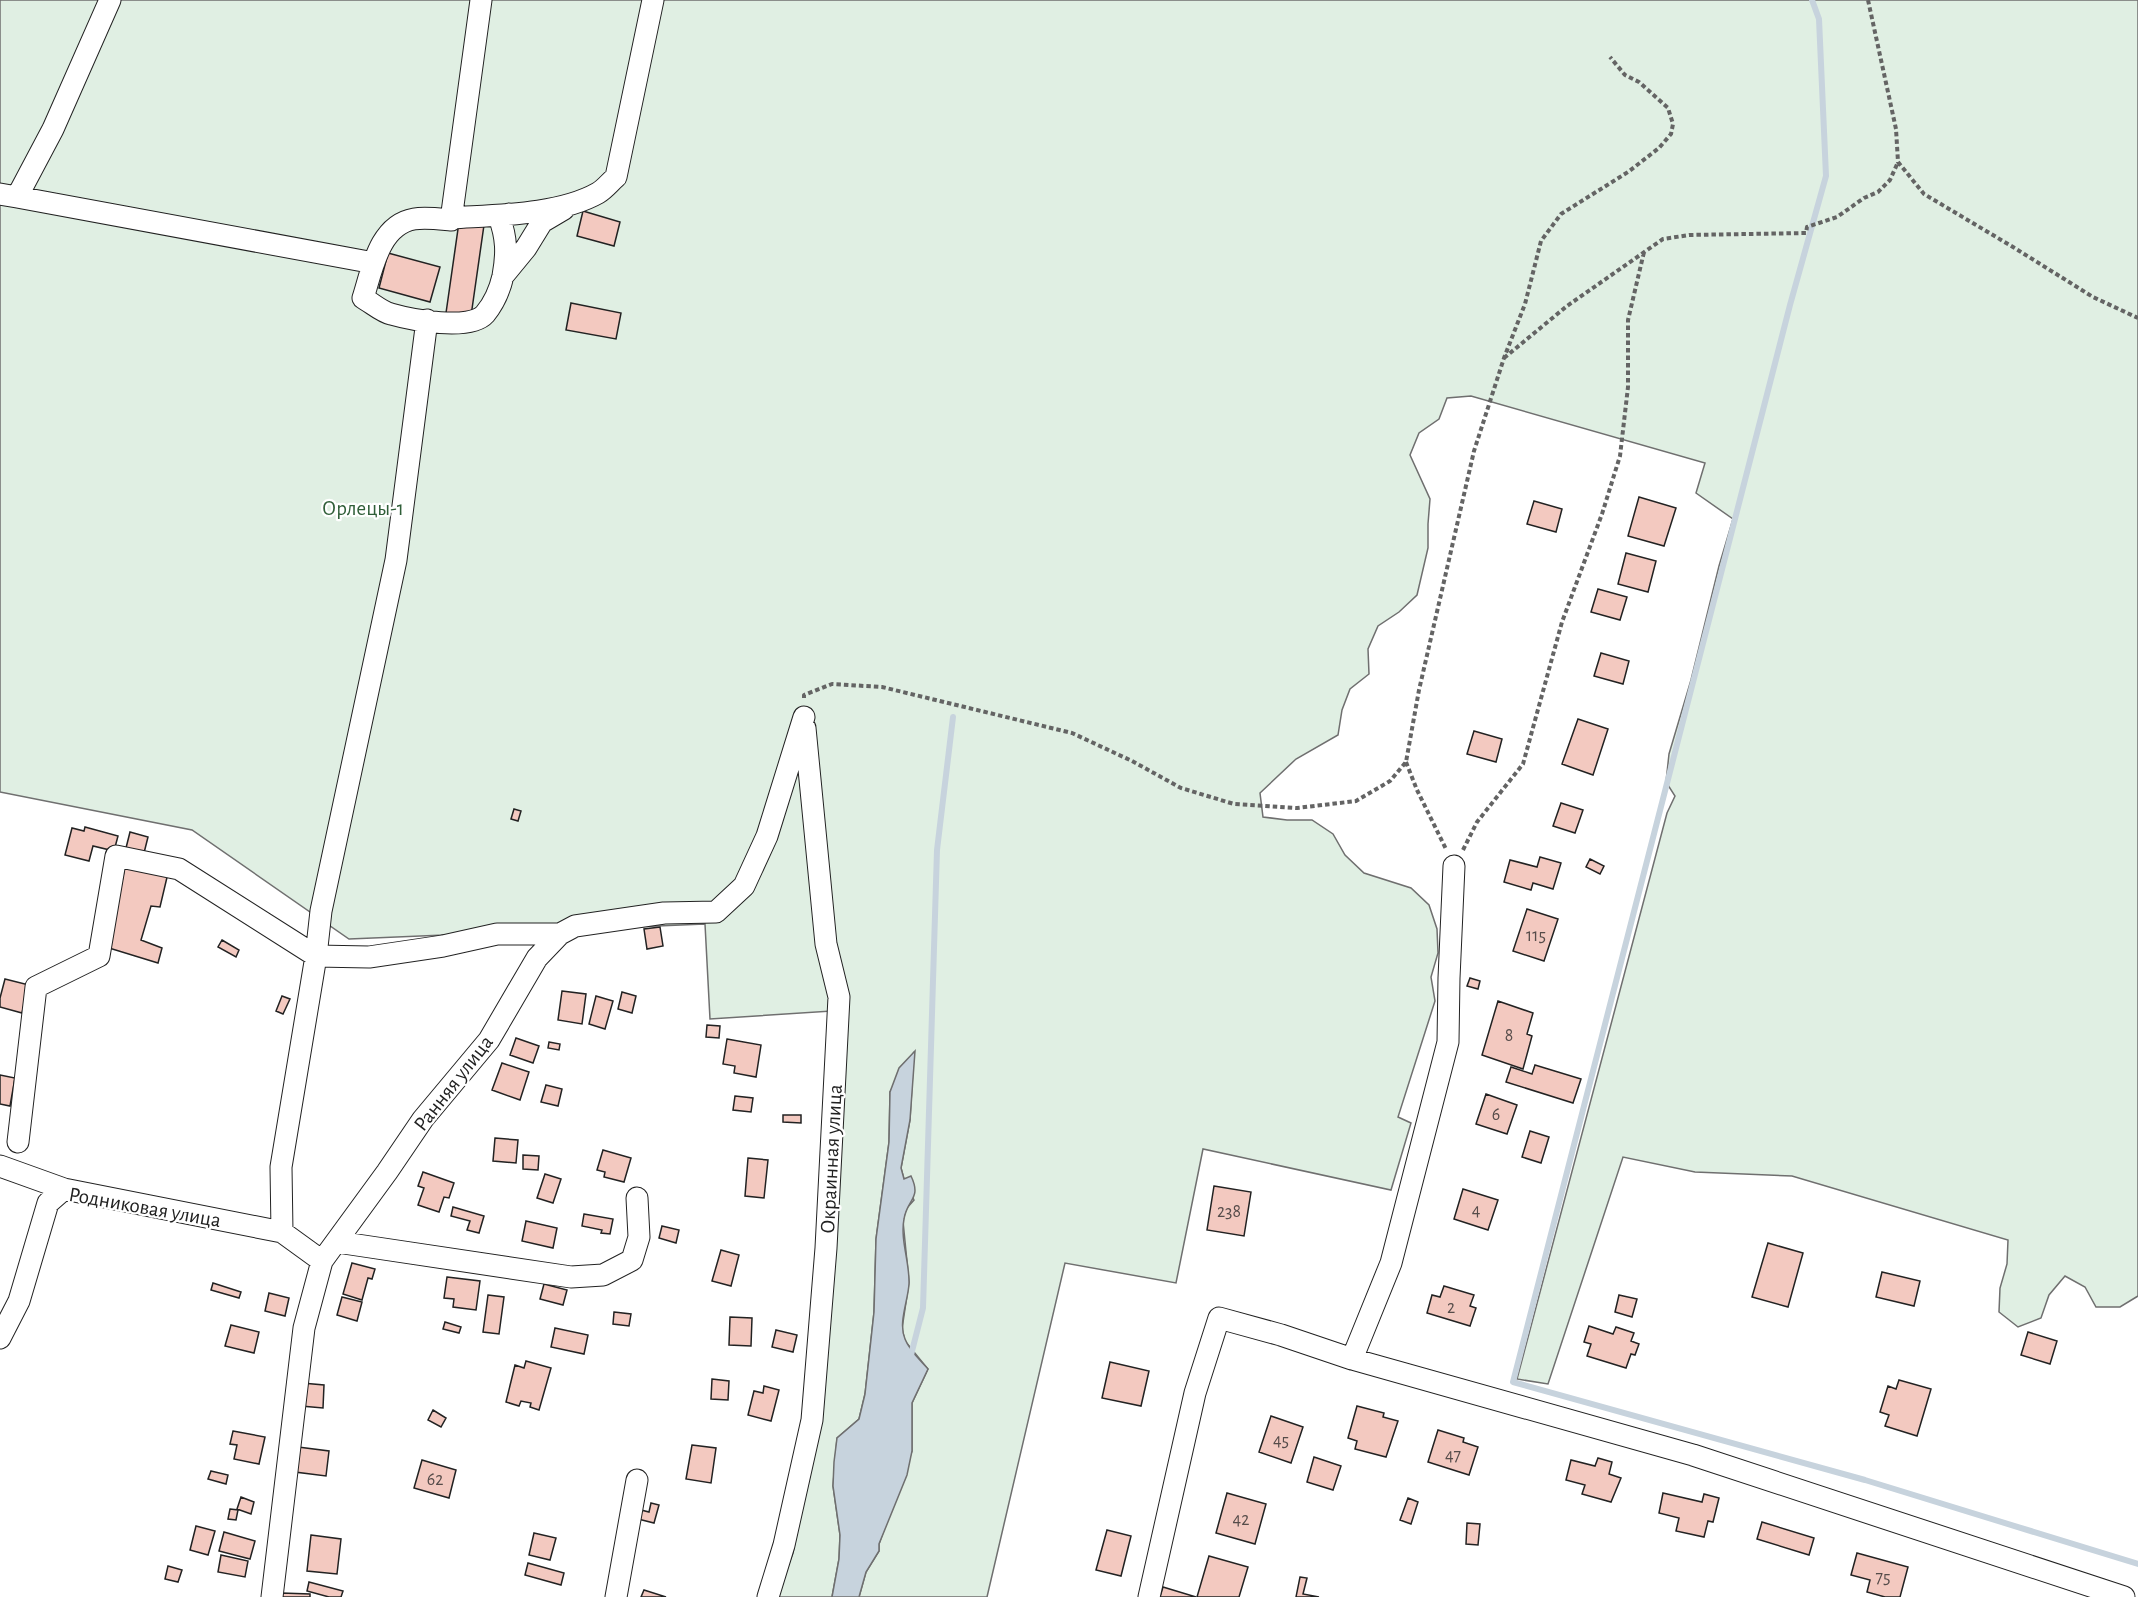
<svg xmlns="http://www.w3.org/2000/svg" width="2138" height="1597" font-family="'Alegreya Sans',sans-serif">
<rect width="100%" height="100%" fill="#fff"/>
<path fill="#e0efe3" stroke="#6f6f6f" stroke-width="1.5" d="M0 0H2138V1296L2120 1307H2096L2085 1287 2065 1276 2049 1295 2041 1318 2018 1327 1999 1312 2000 1288 2007 1264 2008 1240 1792 1176 1695 1172 1623 1157 1548 1384 1517 1379 1667 813 1675 796 1666 782 1669 754 1691 680 1719 566 1733 519 1696 493 1705 463 1471 396 1447 398 1439 419 1419 433 1410 455 1430 499 1428 524V548L1417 595 1399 612 1378 626 1368 649 1369 674 1350 689 1342 710 1338 735 1296 759 1260 793 1263 817 1287 820H1312L1333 834 1345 855 1364 873 1411 888 1429 905 1437 929 1438 953 1431 977 1435 1001 1398 1117 1411 1123 1391 1190 1203 1149 1176 1283 1065 1263 987 1597H859L866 1572 879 1551V1544L912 1451V1403L928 1369 905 1341 902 1329 909 1282 903 1221 906 1209 914 1200 904 1179 901 1168 910 1120 914 1052 890 1092 889 1142 876 1239 874 1312 865 1394 859 1419 837 1438 833 1486 840 1535 839 1559 832 1597H776L793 1553 817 1420 847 1010 710 1019 705 924 349 939 192 830 0 792Z"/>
<path fill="#c7d3dd" stroke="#6f6f6f" stroke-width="1.5" d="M915 1051 910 1120 901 1168 904 1179 911 1176C922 1199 907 1199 904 1219 900 1240 910 1263 909 1284 908 1301 898 1323 905 1339 909 1350 920 1360 928 1369L912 1403V1451L907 1475 879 1544V1551L866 1572 859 1597H832L839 1559 840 1535 833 1486 834 1462 837 1438 859 1419 865 1394 874 1312 876 1239 889 1142 890 1092 899 1068Z"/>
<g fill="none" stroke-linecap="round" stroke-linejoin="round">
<path stroke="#c7d3dd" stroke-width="6" d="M1812 0 1819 19 1826 176 1790 305 1513 1382 1865 1480 2138 1564
M911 1355 923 1308 937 850 953 717"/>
</g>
<path fill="#f3c9c0" stroke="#222" stroke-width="1.5" d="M583 211 620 222 614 246 577 236Z
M459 222 484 225 471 316 446 313Z
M388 253 440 267 430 302 379 288Z
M571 303 621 313 616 339 566 330Z
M1639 497 1676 508 1664 546 1628 536Z
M1534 501 1562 509 1556 532 1527 524Z
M1626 553 1656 561 1648 592 1618 584Z
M1598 589 1627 597 1620 620 1591 612Z
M1601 653 1629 661 1623 684 1594 676Z
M1578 719 1608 729 1593 775 1562 764Z
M1474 731 1502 739 1496 762 1467 754Z
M1561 803 1583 810 1575 833 1553 826Z
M514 809 521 811 518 821 511 819Z
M85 827 118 836 114 851 93 846 89 861 65 855 72 828 84 831Z
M130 832 148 837 143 857 125 852Z
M1540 857 1561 863 1553 889 1533 883 1531 890 1504 882 1510 860 1537 867Z
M1590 859 1604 866 1600 874 1586 867Z
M125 866 168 873 160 907 151 906 141 940 162 948 158 963 109 948Z
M1527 909 1558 919 1544 961 1513 951Z
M660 927 663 946 647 949 644 929Z
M222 940 239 950 236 957 218 947Z
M1470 978 1480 981 1478 989 1467 986Z
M5 979 29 985 22 1013 0 1007V998Z
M562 991 586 994 582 1024 558 1020Z
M622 992 636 996 632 1013 618 1009Z
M282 996 290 999 283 1014 276 1011Z
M596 996 613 1001 605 1029 589 1024Z
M1498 1001 1533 1013 1527 1034 1532 1036 1523 1069 1482 1055Z
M707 1025 720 1026 719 1038 706 1037Z
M516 1038 539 1046 533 1063 510 1055Z
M727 1039 761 1045 756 1077 734 1073 735 1066 723 1064Z
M549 1042 560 1044 559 1050 548 1048Z
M502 1063 529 1072 520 1100 492 1090Z
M1535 1065 1581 1079 1573 1103 1506 1082 1511 1067 1532 1074Z
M0 1075 15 1078 10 1106 0 1104Z
M546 1085 562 1089 558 1106 541 1102Z
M1486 1094 1517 1105 1507 1134 1476 1124Z
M735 1096 753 1098 751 1112 733 1110Z
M783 1115H801V1123L783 1122Z
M1530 1131 1549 1137 1541 1163 1522 1157Z
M495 1138 518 1140 516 1163 493 1161Z
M603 1150 631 1158 624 1182 604 1177 605 1172 597 1170Z
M523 1155 539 1156 538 1170 523 1169Z
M748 1158 768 1160 764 1198 745 1196Z
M423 1172 454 1183 449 1198 444 1197 439 1212 418 1205 424 1188 418 1186Z
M545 1174 561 1179 553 1203 537 1198Z
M1214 1186 1251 1192 1244 1236 1207 1230Z
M1463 1189 1498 1200 1488 1230 1454 1219Z
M453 1207 484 1216 479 1233 467 1230 470 1221 451 1216Z
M584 1214 613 1219 610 1234 601 1233 602 1230 582 1226Z
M526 1221 557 1228 553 1248 522 1241Z
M662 1226 679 1230 676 1243 659 1238Z
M1768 1243 1803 1253 1788 1307 1752 1297Z
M721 1250 739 1255 731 1286 712 1281Z
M352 1263 375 1269 372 1279 368 1278 362 1300 343 1294Z
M1882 1272 1920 1281 1914 1306 1876 1297Z
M447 1277 480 1281 476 1310 453 1307 454 1299 444 1298Z
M213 1283 241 1292 239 1298 211 1290Z
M544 1284 567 1290 563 1305 540 1299Z
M1444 1286 1474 1295 1470 1306 1476 1308 1470 1326 1427 1313 1432 1295 1440 1297Z
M269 1293 289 1298 285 1316 265 1311Z
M488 1295 504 1297 499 1334 483 1332Z
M1619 1295 1637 1299 1632 1317 1615 1312Z
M342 1297 362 1302 357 1321 337 1315Z
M614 1312 631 1314 629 1326 613 1324Z
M730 1317 752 1318 751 1346 729 1345Z
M445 1322 461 1327 459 1333 443 1329Z
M231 1325 259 1332 254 1353 225 1346Z
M1589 1326 1613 1334 1616 1327 1634 1333 1631 1341 1639 1344 1635 1355 1631 1354 1626 1368 1587 1356 1591 1344 1584 1342Z
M555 1328 588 1335 584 1354 551 1347Z
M776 1330 797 1335 793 1352 772 1347Z
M2028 1332 2057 1341 2050 1364 2021 1355Z
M526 1361 551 1368 539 1410 530 1407 531 1403 521 1401 519 1406 506 1402 515 1365 524 1368Z
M1110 1362 1149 1371 1141 1406 1102 1398Z
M712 1379 729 1381 728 1400 711 1399Z
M1899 1380 1931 1389 1917 1436 1885 1426 1889 1415 1880 1412 1888 1386 1896 1389Z
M302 1383 324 1385 323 1408 301 1406Z
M764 1386 779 1390 771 1421 748 1415 754 1391 763 1393Z
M1357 1406 1384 1413 1383 1417 1398 1421 1386 1457 1355 1449 1357 1441 1348 1438Z
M433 1410 446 1418 441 1427 428 1420Z
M1271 1416 1303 1427 1291 1463 1259 1452Z
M1438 1430 1464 1438 1463 1442 1478 1447 1469 1475 1428 1462Z
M233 1431 265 1437 259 1464 234 1459 237 1445 230 1444Z
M692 1445 716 1448 711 1483 686 1479Z
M298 1447 329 1451 326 1476 295 1472Z
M1314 1457 1341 1466 1333 1490 1307 1482Z
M1598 1458 1612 1462 1609 1474 1621 1478 1611 1502 1582 1494 1585 1485 1566 1480 1571 1460 1595 1466Z
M422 1460 456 1470 449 1498 414 1488Z
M211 1471 228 1475 226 1484 208 1479Z
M1227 1493 1266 1504 1255 1544 1216 1533Z
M1663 1493 1702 1502 1704 1494 1719 1498 1713 1522 1708 1521 1704 1537 1676 1531 1679 1518 1659 1513Z
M241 1497 254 1502 251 1514 237 1509Z
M1408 1498 1418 1502 1411 1524 1400 1520Z
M651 1503 659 1505 654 1523 638 1519 641 1510 649 1512Z
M230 1509 238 1510 236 1520 228 1519Z
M1762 1522 1814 1538 1809 1555 1757 1539Z
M1467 1523 1480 1524 1478 1545 1466 1544Z
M196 1526 215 1531 208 1555 190 1550Z
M1107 1530 1131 1536 1121 1576 1096 1570Z
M224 1532 255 1541 250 1559 219 1551Z
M534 1533 556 1538 550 1560 529 1555Z
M311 1535 341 1539 337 1574 307 1571Z
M1857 1553 1908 1567 1900 1597H1885L1867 1592 1870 1580 1851 1575Z
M221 1555 248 1561 245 1577 218 1572Z
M1209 1556 1248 1567 1239 1597H1197Z
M528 1563 564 1573 561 1585 525 1575Z
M168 1566 182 1570 178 1582 165 1579Z
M1300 1577 1307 1578 1303 1594 1319 1597H1296Z
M309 1582 343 1591 341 1597H329L307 1591Z
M1163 1587 1196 1597H1160Z
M644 1590 666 1597H641Z
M281 1593 310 1594V1597H281Z"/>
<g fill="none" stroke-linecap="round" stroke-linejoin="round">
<g stroke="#222" stroke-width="23">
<path id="minor" d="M0 194 17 197 53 129 110 0
M17 197 374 263
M509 214 499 217C507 238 507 254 503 276 500 289 494 303 485 314 470 331 412 320 391 314 382 312 372 303 363 298 372 270 379 225 414 219 425 217 440 219 451 220L452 218C497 215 559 215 598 193 605 189 610 182 616 177L653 0
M451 220 481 0
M503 276 526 248 542 222 564 209
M18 1142 36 987 99 956 116 856 179 869 316 956 369 957 443 946 497 934H560
M0 1166 64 1189
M337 1242 571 1277 603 1275 632 1260 639 1237 637 1198
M322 1261 282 1232 281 1167 316 956 321 911 396 560 427 320
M0 1338 19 1301 48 1203 64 1189 282 1232
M1352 1359 1391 1263 1448 1042 1449 978 1454 866
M272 1597 304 1328 322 1261 387 1172 423 1119 489 1040 537 958 560 934 575 926 664 913 716 912 744 886 767 836 804 717
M616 1597 637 1480
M768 1597 784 1545 812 1420 826 1248 839 997 826 944 805 728
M1149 1597 1195 1393 1219 1318 1281 1335 1352 1359 1693 1455 2124 1597"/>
</g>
<path stroke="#646464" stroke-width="4" stroke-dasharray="4.5 3" stroke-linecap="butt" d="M1868 0 1896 129 1898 162 1924 194 2013 247 2093 297 2138 318
M1504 358 1567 306 1663 239 1689 235 1806 233 1807 227 1837 217 1864 198 1878 192 1890 180 1898 162
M804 698V695L832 684 882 687 1072 733 1132 761 1181 788 1234 804 1297 808 1356 801 1390 781 1406 762 1419 690 1474 451 1504 358 1525 304 1541 241 1561 214 1628 172 1659 148 1671 134 1673 124 1668 108 1639 82 1625 75 1610 57
M1406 762 1417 790 1446 849
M1463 850 1477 822 1523 764 1562 622 1602 514 1620 456 1628 387V320L1644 252"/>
<use href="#minor" stroke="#fff" stroke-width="21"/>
</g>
<g text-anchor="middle" stroke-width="4.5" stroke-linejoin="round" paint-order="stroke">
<g font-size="18" fill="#564c4a">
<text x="1536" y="941">115</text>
<text x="1509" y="1041">8</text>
<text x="1496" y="1120">6</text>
<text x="1476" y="1216">4</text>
<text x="1229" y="1217">238</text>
<text x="1451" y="1313">2</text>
<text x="1281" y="1446">45</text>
<text x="1453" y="1461">47</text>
<text x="435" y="1485">62</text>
<text x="1241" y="1525">42</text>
<text x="1883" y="1583">75</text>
</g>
<g font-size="21" fill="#2f5e38" stroke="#fff">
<text x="363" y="515">Орлецы-1</text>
</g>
<g font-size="21" fill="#222" stroke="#fff">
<text transform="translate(453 1083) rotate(-52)" y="7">Ранняя улица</text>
<text transform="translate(831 1159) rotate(-87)" y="7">Окраинная улица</text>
<text transform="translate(145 1207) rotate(10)" y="7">Родниковая улица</text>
</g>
</g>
</svg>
